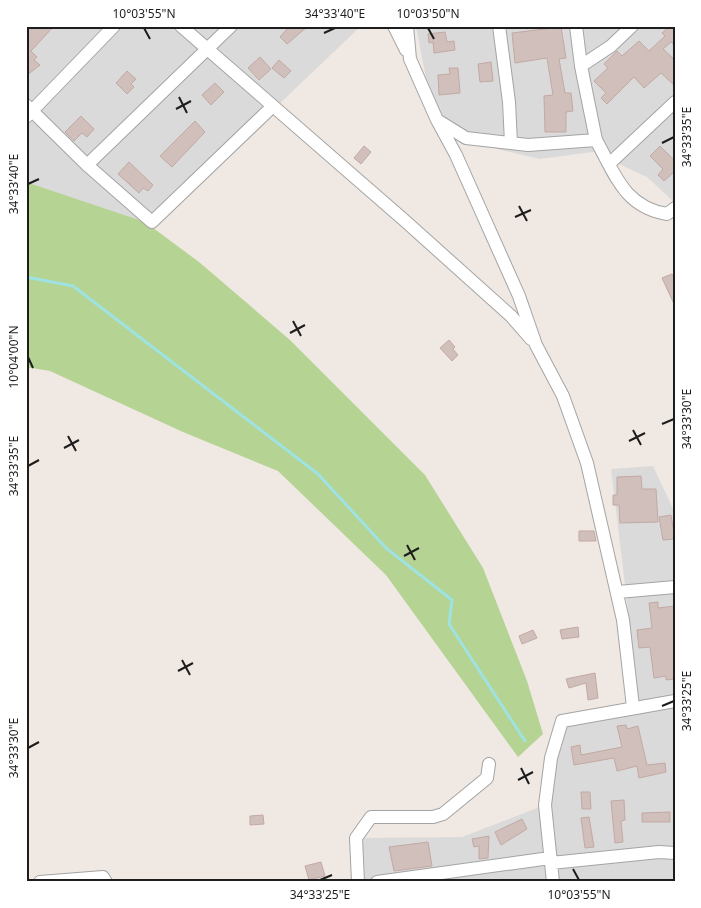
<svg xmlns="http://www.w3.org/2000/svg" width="701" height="908" font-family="'Noto Sans',sans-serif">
<rect width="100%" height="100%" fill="#f0e8e2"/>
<path fill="#dbdada" d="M26 26H361L152 225 26 182Z
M416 26H675V203L647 177 593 152 540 159 462 141 435 125Z
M653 466 675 513V882H357L356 838 462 837 545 805 562 721 639 700 611 469Z"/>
<path fill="#b5d393" d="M26 182 145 222 199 262 290 340 425 475 483 568 527 681 543 734 518 757 386 575 278 471 183 432 50 371 26 367Z"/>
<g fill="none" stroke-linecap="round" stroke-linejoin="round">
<path stroke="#9ee2e1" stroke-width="3" d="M26 277 73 286 318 474 386 548 452 600 449 624 525 741"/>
</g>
<path fill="#d0bfbb" stroke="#c3a9a3" d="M32 26H54L31 51 37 57 34 60 40 65 26 76V32Z
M284 26H308L287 44 280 37 287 29Z
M670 26H675V46L671 42 663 49 675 60V86L661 73 644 88 634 77 607 104 601 98 606 93 594 81 608 68 604 64 617 51 622 56 639 41 649 51 665 36 662 33Z
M561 27 566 58 559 59 565 93H571L573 111 566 112V132H545L544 96 553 95 547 58 515 63 512 33Z
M445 32 447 42 454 41 455 50 434 53 433 42 429 43 428 34Z
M260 57 271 69 259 80 248 68Z
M279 60 291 71 284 78 272 68Z
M491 62 493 81 480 82 478 64Z
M449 68H458L460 93 439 95 438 75 450 74Z
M127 71 136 79 131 84 134 87 127 94 116 83Z
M215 83 224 92 211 105 202 95Z
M81 116 94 129 87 137 82 133 74 141 65 132Z
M195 121 205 132 172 167 160 156Z
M364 146 371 152 361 164 354 158Z
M660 146 675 161V171L664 181 658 175 663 169 650 156Z
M129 162 153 185 148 191 143 188 139 193 118 174Z
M672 274 675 281V306L662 278Z
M449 340 455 347 453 349 458 355 452 361 440 348Z
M641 476 642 489H656L658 522 620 523 619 505H613V495H617V477Z
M671 515 675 539 663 540 659 517Z
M579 531H594L596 541H579Z
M658 602V608L675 606V679L666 680V676L654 678 650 647 639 648 637 630 652 628 649 603Z
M578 627 579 637 562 639 560 630Z
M533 630 537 638 522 644 519 636Z
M595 673 598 698 588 700 586 683 569 688 566 679Z
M626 725 627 729 638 726 647 765 665 763 666 772 639 778 637 766 617 771 614 758 574 765 571 747 580 745 581 755 622 747 617 726Z
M581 792H590L591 809H582Z
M624 800 625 820 621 821 623 842 615 843 611 801Z
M670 812V822H642V813Z
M263 815 264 824 250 825V816Z
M589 817 594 847 585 848 581 818Z
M522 819 527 829 501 845 495 832Z
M489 836 488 858 479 859V846L474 847 472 839Z
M428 842 432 866 394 871 389 847Z
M321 862 325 876 309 880 305 866Z"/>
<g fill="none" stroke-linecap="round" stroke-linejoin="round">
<g stroke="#a4a4a4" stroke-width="14">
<path id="minor" d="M181 26 404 220 511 316 531 339
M394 26 406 50
M407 26 410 59 437 120 466 138 528 145 596 140C615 174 624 207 667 214L675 208
M499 26 509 102 511 143
M576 26 581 66 596 140
M581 66 611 46 632 26
M26 105 87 165 152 222 273 106
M26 117 114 26
M437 120 456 155 519 296 536 345 563 396 587 463 623 620 633 707
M609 164 675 102
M87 165 231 26
M618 592 675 587
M551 863 659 852 675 853
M40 882 103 877 106 882
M358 882 356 838 371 817H433L443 814 487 778 489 764
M377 882 550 858
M553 882 545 805 551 758 562 721 675 701"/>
</g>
<use href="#minor" stroke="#fff" stroke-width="12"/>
</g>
<path fill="none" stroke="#1d1d1d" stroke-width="2" d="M144 28 150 39M428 28 434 39M324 33 335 28M179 97 187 113M176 109 191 101M662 143 674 137M28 184 39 179M519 206 527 221M515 217 531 210M293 321 301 336M290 333 305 325M28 357 33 368M662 424 674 419M633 430 641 445M68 436 76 451M629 441 645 433M64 448 79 440M28 466 39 460M407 545 415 560M404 556 419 548M182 660 190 675M178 671 193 663M662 706 674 701M28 748 39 742M521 768 529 784M518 780 533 772M573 869 579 880M320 880 332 875"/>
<rect width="701" height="908" fill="none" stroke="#ffffff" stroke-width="55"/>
<rect x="28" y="28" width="646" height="852" fill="none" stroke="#1d1d1d" stroke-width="2"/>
<g font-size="12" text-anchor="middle" fill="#1d1d1d">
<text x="144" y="18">10°03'55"N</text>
<text x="335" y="18">34°33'40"E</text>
<text x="428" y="18">10°03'50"N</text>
<text transform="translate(687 137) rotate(-90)" y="4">34°33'35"E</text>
<text transform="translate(14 184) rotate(-90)" y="4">34°33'40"E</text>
<text transform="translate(14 357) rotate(-90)" y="4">10°04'00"N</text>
<text transform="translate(687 419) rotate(-90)" y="4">34°33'30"E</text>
<text transform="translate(14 466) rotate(-90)" y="4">34°33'35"E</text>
<text transform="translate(687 701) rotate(-90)" y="4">34°33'25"E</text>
<text transform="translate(14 748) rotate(-90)" y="4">34°33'30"E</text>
<text x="320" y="899">34°33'25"E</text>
<text x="579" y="899">10°03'55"N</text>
</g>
</svg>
